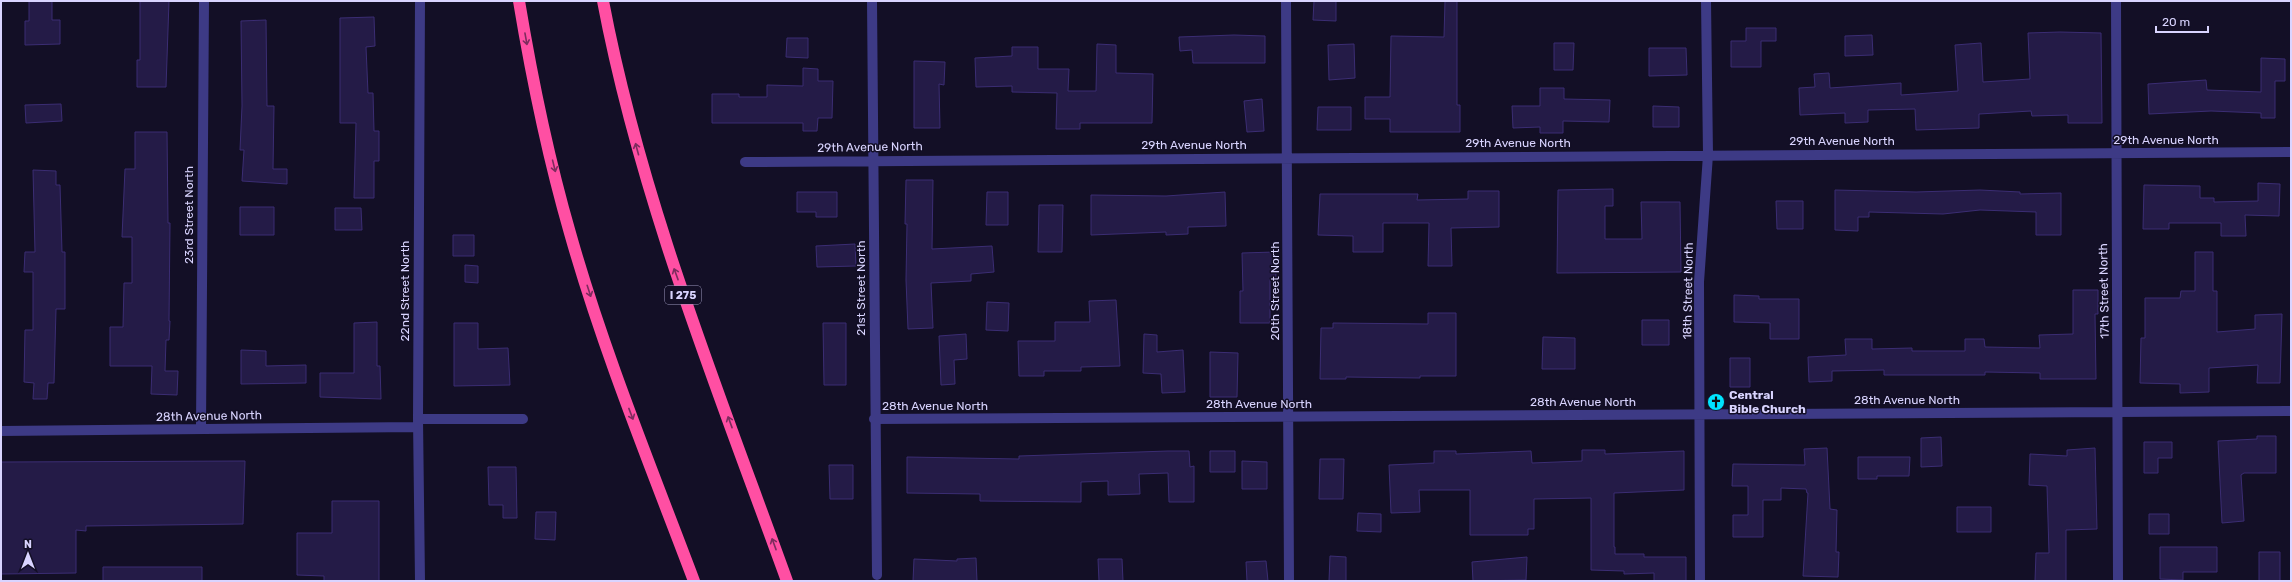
<svg xmlns="http://www.w3.org/2000/svg" width="2292" height="582" font-family="Rubik,sans-serif">
<rect width="100%" height="100%" fill="#130f26"/>
<path fill="#241b47" stroke="#3b2d73" d="M29 1H52V20H60V44L25 45V21H29Z
M140 1H169L166 87H137V60H140Z
M1314 1H1336V21L1313 20Z
M1445 1H1457V105H1460V132H1390V119H1365V97H1390L1391 36 1444 37Z
M374 17 375 46 366 47 368 93H373L374 131H379V161H374V198H354L356 123H340V18Z
M266 20 267 106H274L273 169H287V184L242 181 244 150H240L242 106 241 21Z
M1746 28H1776V41H1761V67H1731V41H1746Z
M2060 32 2101 33 2102 123H2068V115L2032 116 2031 111 1979 114V128L1916 130 1915 109 1868 110V122L1845 123V113L1800 115 1799 88 1815 87 1814 74 1829 73 1830 88 1901 83V95L1958 91 1955 45 1981 43 1983 82 2030 79 2028 33Z
M1234 35 1265 36V63H1193L1192 50 1180 51 1179 37Z
M1872 35 1873 55 1845 56V36Z
M787 38H808V58L786 57Z
M1554 43H1574L1573 70H1554Z
M1097 44 1116 45V73L1153 74 1152 123H1080V129H1056L1057 93 1012 92V86L976 87 975 58 1012 56V47H1038V69H1069L1068 91H1096Z
M1354 44 1355 78 1329 80 1328 45Z
M1649 48H1686L1687 75 1649 76Z
M2261 58 2285 59V81H2275V118H2261V113L2211 111 2149 114 2148 84 2206 80 2207 90 2261 92Z
M914 61 945 62 944 85 939 84 940 128H914Z
M803 68 818 69V81H833L832 118H818L817 131H803V123H712V94H739V97H767V85L803 86Z
M1540 88H1564V99L1610 100 1609 122 1563 121V133H1540V127L1513 128 1512 106H1540Z
M1262 99 1264 131 1247 132 1244 101Z
M61 104 62 121 26 123 25 105Z
M1653 106 1679 107V127H1653Z
M1318 107H1351V130H1317Z
M135 132H167L168 223H170L169 321H170L169 340H166L165 371H178L177 395 151 394 152 366H110V327H123L124 283H132V237H122L125 169H135Z
M33 170 56 171V185H60L62 252H65V309H56L54 383H48L47 399H33L34 383 24 382 25 330H33V272H24L25 252H35Z
M906 180H933L932 249 992 246 994 272 971 274V281L931 283 933 328 908 329 906 280 907 224H905Z
M2258 183 2280 184 2279 216 2245 215 2246 236H2221V223H2169V229H2143L2144 185 2200 186V198H2214V202L2258 201Z
M1613 189V206H1605V239H1642L1641 202H1680L1681 272 1557 273 1558 190Z
M1835 190 1916 192 1980 190 2020 192V194L2061 193V235H2036V212L1980 210 1943 214 1869 212V217H1858V231L1835 230Z
M1468 191H1499V227L1451 228 1452 266H1428L1429 223H1383V252H1353V236L1318 235 1320 194H1418L1417 200 1468 199Z
M797 192H837V217H816V212H797Z
M987 192H1008V225H986Z
M1225 192 1226 226 1188 227V234L1166 235V232L1091 235V195L1166 196Z
M1776 201H1803V229H1777Z
M1039 205H1063L1062 252H1038Z
M240 207H274V235H240Z
M335 208H361L362 230H335Z
M453 235H474V256H453Z
M855 244 856 266 817 267 816 246Z
M1275 252 1276 279H1270V323H1240V291H1243L1242 253Z
M2195 252H2213V291H2217V332L2255 329V315L2282 314 2280 383H2257L2258 365 2209 368V392L2180 393V384L2140 383 2141 338H2145V298H2180L2181 291H2195Z
M465 265 478 266V283L465 282Z
M2073 290H2098V314H2095L2096 379H2040V373L1985 372V375H1884V370L1832 371V381L1809 382 1808 357 1846 355 1845 339H1872V349L1912 348V351H1965V339H1984L1985 347 2040 348 2039 335 2073 334Z
M1734 295 1759 296V299H1799V339H1770V323L1734 322Z
M1116 300 1120 366 1081 367V371H1044V376H1019L1018 341H1055V322H1090L1089 301Z
M987 302 1009 303 1008 331 986 330Z
M1428 313H1456V376H1420V378L1346 377V379H1320L1321 328H1333V323L1428 324Z
M1642 320H1669V345H1642Z
M377 322V366H380L381 399 320 397V373H354V323Z
M454 323H478V349L508 348 510 385 454 386Z
M823 323H846V385H824Z
M966 334 967 359 954 360 955 384 941 385 939 336Z
M1144 334 1157 335V352L1183 350 1185 392 1162 393 1161 374 1143 373Z
M1543 337 1575 338V369H1542Z
M241 350 266 351V366L306 365V383L241 384Z
M1210 352 1238 353 1237 397H1210Z
M1730 358H1750V387H1730Z
M2257 436H2276V473H2244L2241 475 2244 521 2222 523 2218 441 2257 439Z
M1941 437 1942 466 1921 467V438Z
M2144 442H2172V458H2158V473H2144Z
M1827 448 1830 509 1837 510 1836 552H1839L1838 577 1803 576 1808 493H1807L1806 489 1781 488V500H1763V537H1733V515H1748V486H1732L1733 464 1805 465 1804 449Z
M2095 448 2097 529 2066 530V581H2035L2036 553H2049L2047 486 2029 485 2030 454 2067 456V450Z
M1582 450H1605V454L1684 451V490L1614 493V547H1615V554H1644V557H1686V581H1654V573L1624 574V571L1591 570V498L1534 499V529H1528V535H1470V490H1419L1420 512 1391 513 1389 465 1434 463V451H1456V454L1531 451 1532 463 1582 461Z
M1168 451H1189L1190 467 1194 466V502H1169L1168 473 1139 474 1140 494 1108 495V481L1081 482V502L980 501V494L907 493V457L1019 459V456Z
M1210 451H1235V472H1210Z
M1858 457H1910L1909 476H1877V479H1858Z
M1320 459H1344L1343 499H1319Z
M245 461 243 524 86 526V531L76 530V573L1 574V462Z
M1242 461 1267 462V489H1242Z
M829 465H853V499H830Z
M488 467H516L517 518H503V505H489Z
M332 501H379V581H324V576L297 575V533H332Z
M1957 507H1991V532H1957Z
M536 512H556L555 540 535 539Z
M1358 513 1381 514V532L1357 531Z
M2149 514H2169V534H2149Z
M2160 547H2217V572H2183V580L2160 579Z
M2259 552H2280V581H2259Z
M1330 556 1346 557V581H1329Z
M1527 557 1526 580 1473 581 1472 562Z
M976 558 977 581H913L914 559 957 561V559Z
M1098 559H1122L1123 581H1099Z
M1266 561 1268 581H1247L1246 562Z
M103 567H202V581H103Z"/>
<g fill="none" stroke-linecap="round" stroke-linejoin="round">
<path stroke="#3d3a85" stroke-width="10" d="M872 1 877 575
M1286 1 1289 581
M2116 1 2118 581
M745 162 2291 152
M418 419H523
M874 419 2291 411
M201 429 204 1
M1 431 418 427
M420 581 418 419 420 1
M1700 581 1699 282 1708 155 1706 1"/>
<path stroke="#ff4fa3" stroke-width="12" d="M519 1C532 79 548 157 570 233 603 350 651 467 694 581
M603 1C641 201 718 390 787 581"/>
</g>
<defs><path id="oneway-shaft" d="M-6 0H5M1.5-3L5.5 0L1.5 3" fill="none" stroke-width="1.6" stroke-linecap="round" stroke-linejoin="round"/></defs>
<g stroke="#7d2c5e">
<use href="#oneway-shaft" transform="translate(526 39) rotate(80)"/>
<use href="#oneway-shaft" transform="translate(637 149) rotate(-105)"/>
<use href="#oneway-shaft" transform="translate(554 166) rotate(76)"/>
<use href="#oneway-shaft" transform="translate(676 274) rotate(-110)"/>
<use href="#oneway-shaft" transform="translate(589 291) rotate(72)"/>
<use href="#oneway-shaft" transform="translate(631 414) rotate(69)"/>
<use href="#oneway-shaft" transform="translate(730 422) rotate(-110)"/>
<use href="#oneway-shaft" transform="translate(774 544) rotate(-110)"/>
</g>
<defs>
<g id="church-disc" transform="scale(0.9)"><circle r="9.5" fill="#00e5ff" stroke="#130f26"/><path d="M-1.2-6h2.4v3.5h3.3v2.4h-3.3V6h-2.4V-.1h-3.3v-2.4h3.3Z" fill="#111"/></g>
</defs>
<g fill-rule="evenodd">
<use href="#church-disc" x="1716" y="402"/>
</g>
<g text-anchor="middle" stroke-width="3" stroke-linejoin="round" paint-order="stroke">
<rect fill="#130f26" stroke="#9e99be" stroke-width="1" x="665" y="286" width="36" height="18" rx="3"/>
<g font-size="11" font-weight="bold" fill="#d9d4ff">
<text x="683" y="299">I 275</text>
</g>
<g font-size="12" fill="#d9d4ff" stroke="#130f26">
<text x="2166" y="144">29th Avenue North</text>
<text x="1842" y="145">29th Avenue North</text>
<text x="1518" y="147">29th Avenue North</text>
<text x="1194" y="149">29th Avenue North</text>
<text transform="translate(870 147) rotate(-1)" y="4">29th Avenue North</text>
<text transform="translate(189 215) rotate(-90)" y="4">23rd Street North</text>
<text transform="translate(861 288) rotate(-90)" y="4">21st Street North</text>
<text transform="translate(405 291) rotate(-90)" y="4">22nd Street North</text>
<text transform="translate(1275 291) rotate(-90)" y="4">20th Street North</text>
<text transform="translate(1688 291) rotate(-89)" y="4">18th Street North</text>
<text transform="translate(2104 291) rotate(-91)" y="4">17th Street North</text>
<text x="1907" y="404">28th Avenue North</text>
<text x="1583" y="406">28th Avenue North</text>
<text x="1259" y="408">28th Avenue North</text>
<text x="935" y="410">28th Avenue North</text>
<text transform="translate(209 416) rotate(-1)" y="4">28th Avenue North</text>
</g>
<g font-size="12" font-weight="bold" fill="#d9d4ff" stroke="#130f26" text-anchor="start">
<text x="1729" y="399">Central<tspan x="1729" dy="14">Bible Church</tspan></text>
</g>
</g>
<rect width="2292" height="582" fill="none" stroke="#d9d4ff" stroke-width="4"/>
<g transform="translate(28 554)" stroke="#130f26" stroke-width="3" paint-order="stroke">
<path d="M0-3L7 15L0 10L-7 15Z" fill="#d9d4ff"/>
<text y="-6" font-size="11" font-weight="bold" text-anchor="middle" fill="#d9d4ff">N</text>
</g>
<path d="M2156 26v6h52v-6" fill="none" stroke="#d9d4ff" stroke-width="2"/>
<text x="2162" y="26" font-size="12" fill="#d9d4ff" stroke="#130f26" stroke-width="3" paint-order="stroke">20 m</text>
</svg>
